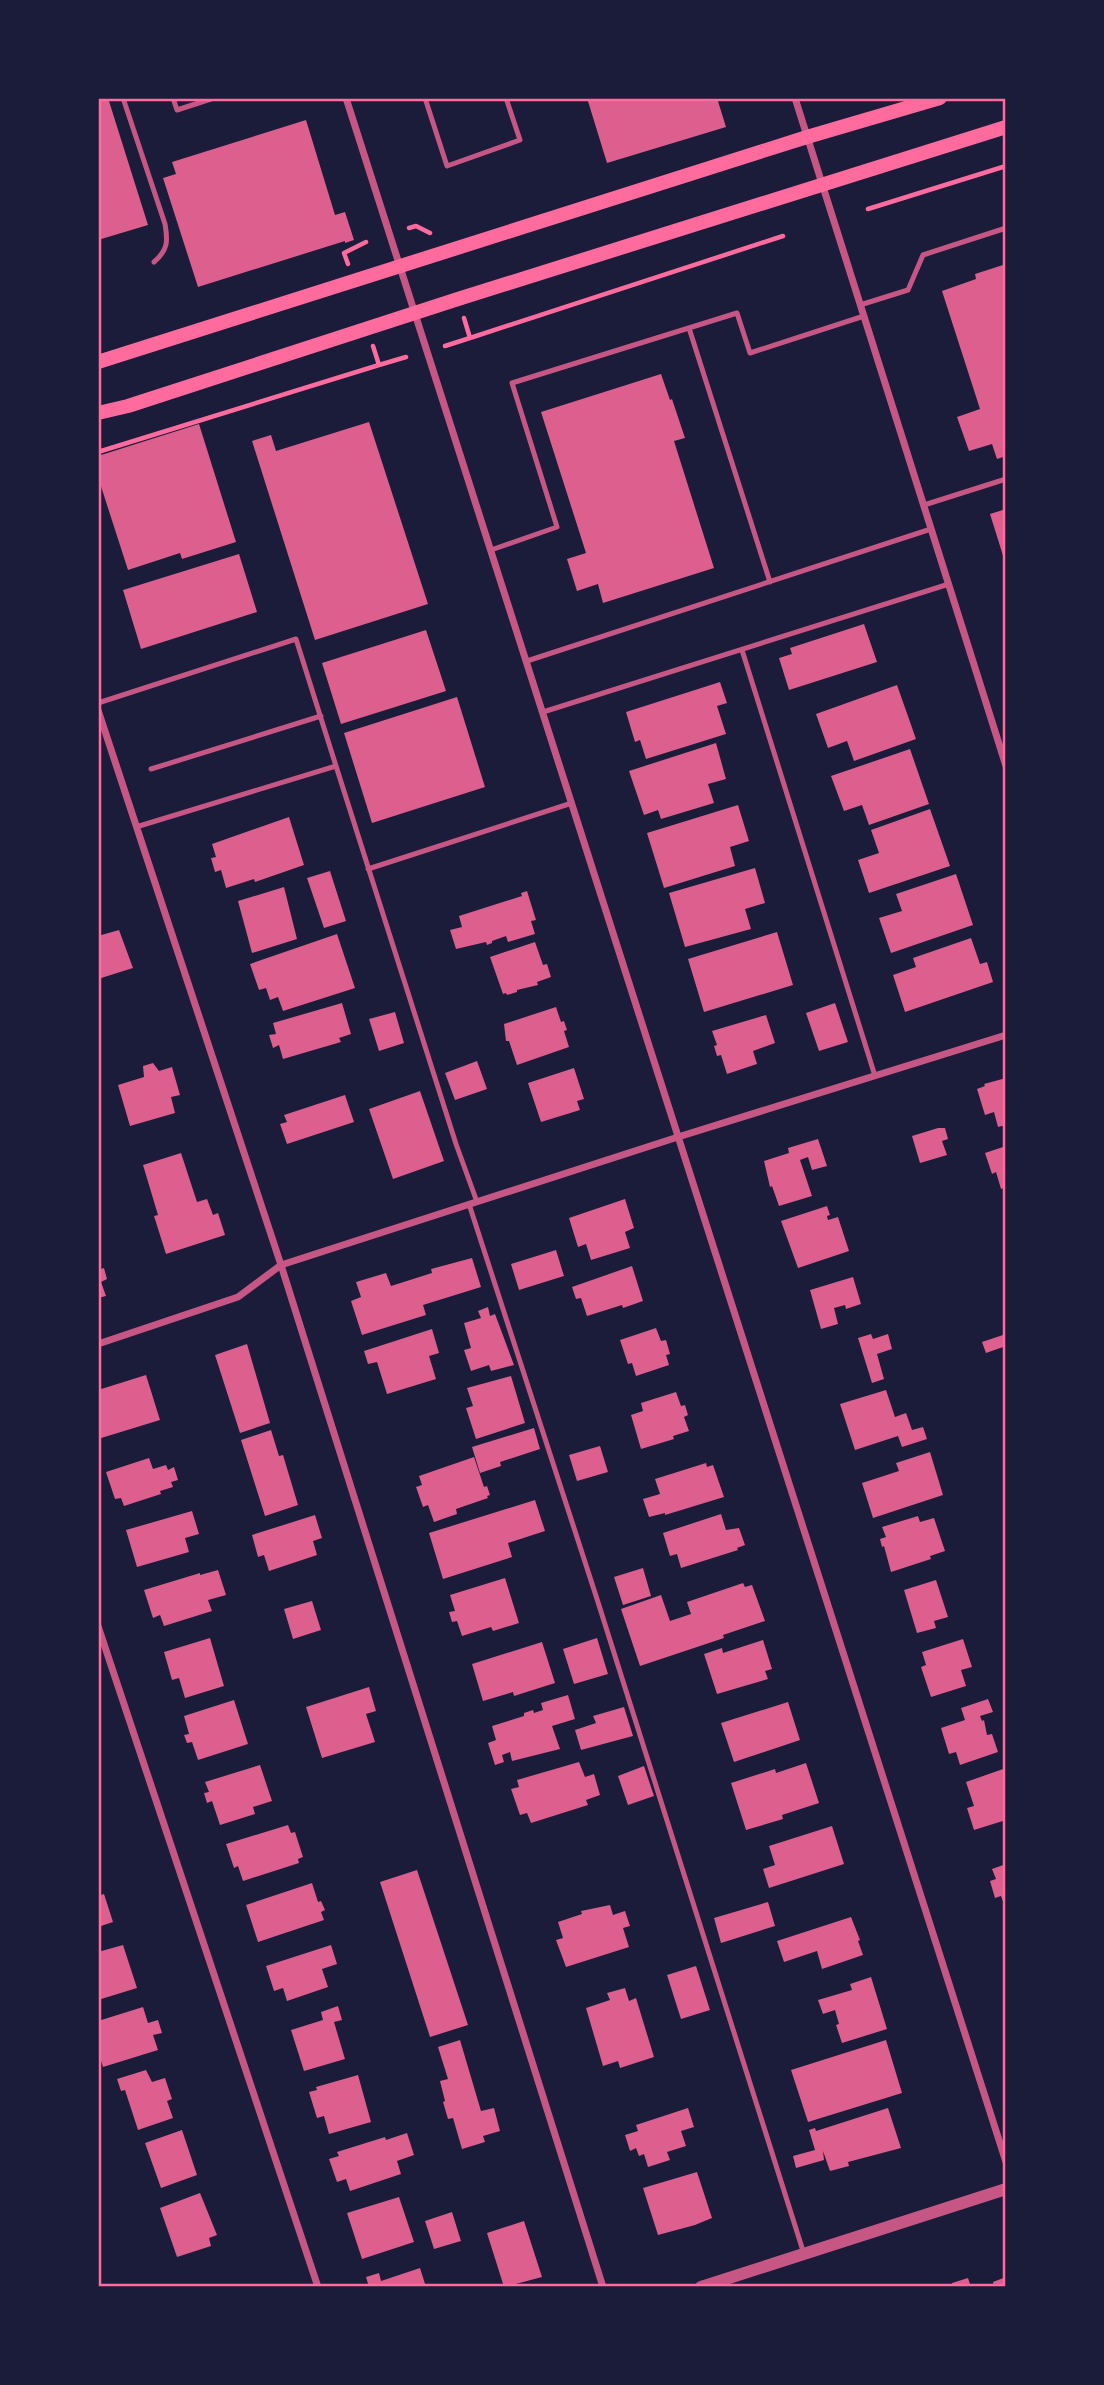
<svg xmlns="http://www.w3.org/2000/svg" width="1104" height="2385" font-family="Raleway,sans-serif">
<rect width="100%" height="100%" fill="#1b1b3a"/>
<path fill="#dd5f8e" d="M98 98H108L148 225 98 240Z
M587 98H717L726 127 607 163Z
M306 120 335 215 345 212 354 240 345 243V241L198 287 163 178 176 174 172 162Z
M1006 264V456L997 459 992 444 969 451 957 417 980 409 942 291 976 279 975 274Z
M661 374 670 400 672 399 685 438 674 441 714 568 603 603 598 584 577 591 567 559 586 553 541 412Z
M369 422 428 604 315 640 252 441 271 435 276 451Z
M199 424 236 542 182 559 180 553 128 570 98 477V456Z
M1006 509V561L1005 562 990 514Z
M239 554 257 612 141 649 123 590Z
M864 624 877 662 789 690 779 658 792 654 790 648Z
M426 630 446 691 341 724 322 663Z
M720 682 727 703 717 706 726 734 646 759 640 740 635 742 626 712Z
M897 685 916 739 854 761 847 741 828 748 816 714Z
M457 697 485 787 372 823 344 733Z
M716 743 726 779 708 784 714 803 661 819 658 810 644 815 629 771Z
M910 749 929 804 869 825 862 805 844 811 831 776Z
M738 805 749 841 730 847 735 866 664 888 647 833Z
M930 809 950 866 869 893 858 860 879 853 871 830Z
M289 817 304 865 255 882 254 879 226 888 221 870 215 872 211 858 216 857 212 844Z
M755 868 765 903 745 909 751 929 685 947 669 893Z
M330 871 346 921 324 928 307 878Z
M956 874 973 925 891 953 879 918 902 911 896 894Z
M284 887 297 939 252 953 238 901Z
M527 891 536 920 531 921 535 934 508 942 506 936 492 941V943L487 945 486 942 456 949 450 930 462 927 459 916 522 896 521 893Z
M119 930 133 968 98 979V936Z
M777 932 793 985 704 1012 688 959Z
M337 934 355 988 283 1011 278 997 270 1000 266 988 259 990 250 964Z
M971 938 980 964 987 962 993 982 905 1012 893 975 916 967 913 958Z
M535 942 543 965 547 964 551 977 537 982 538 985 517 990V992L507 995 506 993 503 994 490 957Z
M342 1003 351 1034 339 1038 341 1042 283 1059 279 1045 273 1048 269 1035 276 1034 273 1023Z
M835 1003 848 1042 819 1051 806 1013Z
M556 1007 561 1022 564 1021 567 1030 564 1031 569 1047 517 1065 509 1041H506L504 1024Z
M395 1012 404 1043 379 1051 369 1019Z
M766 1015 775 1043 753 1051 757 1064 727 1074 721 1055 717 1056 714 1046 717 1045 712 1031Z
M477 1061 487 1089 455 1100 445 1073Z
M153 1063 159 1071 172 1067 180 1095 171 1097 175 1113 130 1126 118 1085 144 1077 143 1066Z
M574 1068 584 1099 577 1101 580 1110 541 1122 528 1083Z
M1006 1078V1125L998 1127 994 1112 985 1115 977 1089 985 1086 984 1084Z
M420 1091 444 1161 393 1179 369 1109Z
M345 1095 354 1122 287 1144 280 1124 287 1122 284 1115Z
M938 1128H945L948 1139 942 1141 947 1155 920 1163 912 1136Z
M818 1139 827 1166 812 1170 808 1157 800 1160 812 1196 779 1206 772 1186 770 1187 764 1161 789 1153 788 1148Z
M1006 1146V1187L1001 1189 996 1172 992 1174 985 1153Z
M181 1153 197 1202 207 1199 213 1215 218 1213 225 1235 166 1254 154 1216 158 1215 143 1165Z
M625 1199 634 1228 625 1232 630 1248 591 1260 586 1244 578 1247 569 1218Z
M827 1206 830 1215 827 1216 828 1220 838 1217 849 1251 798 1268 781 1221Z
M556 1250 564 1276 519 1290 511 1264Z
M472 1258 481 1287 423 1305 426 1315 362 1335 351 1301 361 1297 356 1282 386 1273 391 1286 432 1273 431 1269Z
M632 1266 643 1301 623 1308 622 1305 587 1316 581 1298 576 1299 572 1287Z
M104 1268 107 1279 101 1282 106 1296 98 1298V1270Z
M853 1277 861 1304 846 1309 845 1305 834 1308 838 1324 821 1329 810 1290Z
M488 1307 490 1316 495 1314 514 1365 491 1371 489 1365 471 1371 464 1350 471 1348 464 1323 481 1318 478 1311Z
M656 1328 661 1341 666 1340 670 1354 666 1355 669 1365 636 1376 632 1363 628 1364 620 1340Z
M432 1329 439 1353 429 1356 436 1379 387 1394 377 1362 368 1364 364 1351Z
M871 1334 873 1339 888 1334 892 1349 877 1354 884 1379 872 1383 858 1338Z
M1006 1334V1346L986 1353 982 1342Z
M247 1344 270 1423 240 1433 215 1355Z
M146 1375 160 1420 98 1439V1390Z
M511 1376 525 1423 476 1439 466 1408 473 1406 467 1388Z
M886 1390 895 1417 906 1413 912 1430 923 1427 927 1439 902 1447 898 1436 855 1450 840 1404Z
M676 1392 681 1406 685 1405 688 1415 684 1417 689 1431 673 1436 674 1439 641 1449 631 1415 643 1411 641 1403Z
M534 1428 540 1449 500 1462 501 1466 480 1473 472 1447Z
M271 1430 279 1456 283 1455 298 1505 265 1516 241 1440Z
M600 1446 608 1472 577 1481 569 1455Z
M930 1452 943 1495 873 1518 862 1483 899 1471 896 1463Z
M474 1457 484 1487 487 1486 490 1495 487 1496 488 1498 456 1509 457 1514 434 1522 428 1505 423 1507 416 1487 422 1485 419 1476Z
M149 1458 153 1469 166 1465 168 1470 174 1467 178 1480 171 1482 173 1487 160 1491 161 1494 124 1506 121 1498 115 1499 106 1472Z
M706 1463 707 1467 713 1465 724 1497 665 1515V1513L649 1517 643 1499 660 1494 655 1479Z
M535 1500 545 1531 508 1543 512 1557 443 1579 429 1533Z
M192 1511 199 1534 185 1538 189 1552 137 1567 126 1530Z
M721 1514 726 1530 739 1528 745 1545 737 1548 738 1550 681 1568 677 1554 670 1556 663 1533Z
M315 1515 322 1538 313 1541 317 1555 269 1571 264 1555 258 1557 252 1535Z
M918 1516 920 1522 934 1518 945 1551 930 1556 931 1559 891 1572 884 1546 882 1547 880 1539 886 1537 882 1527Z
M643 1568 651 1596 623 1605 614 1577Z
M218 1570 226 1595 208 1600 212 1611 164 1626 160 1615 153 1618 144 1590 200 1573V1575Z
M505 1578 519 1623 493 1631 491 1627 462 1636 457 1621 452 1622 449 1612 455 1611 450 1595Z
M936 1580 948 1617 934 1621 936 1628 917 1633 904 1590Z
M743 1583 745 1587 752 1585 765 1621 723 1635 724 1638 640 1666 621 1609 661 1595 670 1621 691 1614 687 1602Z
M312 1601 321 1630 293 1639 284 1609Z
M210 1638 224 1686 185 1698 179 1678 172 1680 164 1652Z
M597 1638 608 1674 574 1684 563 1649Z
M963 1639 972 1667 961 1670 966 1686 931 1697 921 1667 926 1665 922 1652Z
M763 1640 772 1669 765 1671 768 1679 717 1694 704 1654 722 1648 723 1653Z
M542 1642 555 1683 514 1696 513 1692 483 1701 472 1664Z
M369 1687 376 1711 366 1714 375 1742 322 1758 306 1707Z
M568 1695 575 1719 552 1726 560 1749 512 1761 510 1752 502 1755 504 1762 495 1765 488 1743 496 1740 492 1726 524 1716V1713L533 1710 534 1713 543 1710 541 1703Z
M988 1699 993 1712 980 1716 982 1721 984 1720 987 1735 992 1734 998 1752 960 1765 956 1752 949 1754 941 1728 965 1720 961 1708Z
M234 1700 248 1744 198 1760 192 1742 187 1743 184 1735 189 1734 184 1716Z
M788 1702 800 1740 734 1762 721 1723Z
M624 1707 633 1736 581 1750 575 1730 596 1723 593 1716Z
M579 1762 585 1777 594 1774 600 1795 586 1800 588 1805 531 1823 527 1813 520 1815 511 1789 519 1787 517 1780Z
M806 1763 819 1803 782 1815 783 1819 746 1830 731 1783 775 1769 776 1773Z
M260 1765 272 1801 253 1807 255 1814 220 1825 212 1801 207 1803 204 1793 209 1792 205 1782Z
M644 1766 654 1796 628 1805 618 1776Z
M1006 1768V1820L974 1830 967 1808 974 1806 966 1782Z
M288 1825 291 1833 295 1832 303 1857 298 1859 299 1863 243 1881 238 1866 234 1868 226 1844Z
M832 1826 844 1864 769 1888 763 1869 775 1865 769 1846Z
M1006 1864V1909L1001 1896 995 1898 990 1881 996 1879 992 1869Z
M417 1870 468 2025 430 2037 380 1882Z
M312 1883 318 1902 321 1901 325 1910 321 1912 324 1920 258 1942 246 1905Z
M104 1894 113 1922 98 1927V1896Z
M768 1902 775 1926 721 1943 714 1918Z
M610 1905 613 1915 625 1911 630 1926 623 1928 629 1947 566 1967 556 1940 563 1938 558 1922 582 1914 581 1911Z
M851 1917 860 1940 858 1941 863 1955 822 1969 817 1951 784 1962 777 1941Z
M123 1945 137 1988 98 2000V1952Z
M331 1945 337 1964 322 1969 328 1987 287 2001 283 1988 274 1991 266 1966Z
M696 1966 710 2010 681 2019 667 1975Z
M871 1977 887 2029 842 2043 836 2025 839 2024 835 2010 823 2014 818 2000 852 1990 850 1984Z
M625 1988 629 2001 636 1998 654 2057 620 2068 618 2061 603 2066 586 2008 610 2000 607 1993Z
M338 2006 342 2020 334 2022 345 2059 304 2071 291 2030 323 2020 321 2012Z
M143 2007 148 2023 158 2020 162 2033 153 2035 158 2050 103 2067 98 2051V2021Z
M460 2040 481 2111 494 2108 500 2131 483 2136 485 2142 462 2149 453 2118 448 2119 443 2102 445 2101 440 2081 448 2079 438 2047Z
M886 2040 902 2093 808 2122 791 2070Z
M146 2070 152 2082 165 2078 172 2099 167 2101 173 2118 138 2130 125 2090 121 2091 117 2079Z
M358 2075 371 2122 329 2134 324 2116 317 2118 309 2092 317 2090 316 2087Z
M688 2108 694 2127 681 2131 686 2146 667 2152 670 2160 648 2167 644 2154 639 2156 636 2148 630 2151 625 2135 638 2131 636 2125Z
M888 2108 901 2148 848 2162 849 2166 830 2171 823 2151 824 2160 796 2168 793 2156 815 2150 809 2130 815 2128 816 2131Z
M182 2130 197 2175 161 2188 145 2143Z
M407 2133 414 2155 397 2161 401 2174 350 2191 346 2179 337 2182 329 2159 339 2156 337 2152 385 2137 386 2140Z
M697 2172 712 2218 695 2225 658 2235 643 2188Z
M200 2193 217 2235 209 2238 211 2246 177 2257 160 2208Z
M399 2197 414 2242 362 2259 347 2213Z
M452 2212 461 2241 434 2249 425 2221Z
M524 2221 542 2277 504 2287 487 2233Z
M420 2268 426 2287H369L366 2277 379 2273 381 2281Z
M1006 2277V2287H994L993 2282Z
M968 2278 971 2287H953L952 2283Z"/>
<g fill="none" stroke-linecap="round" stroke-linejoin="round">
<path stroke="#ff6b9d" stroke-width="4.5" d="M868 209 1006 166
M409 228 416 226 430 233
M348 264 344 253 366 242
M470 338 783 236
M373 346 379 365 406 357
M445 346 470 338 464 318
M98 452 379 365"/>
<path stroke="#c65784" stroke-width="5" d="M123 98 165 224C168 241 168 250 154 262
M173 98 177 110 214 98
M425 98 447 166 520 140 506 98
M860 305 908 290 923 255 1006 228
M689 328 770 582
M924 505 1006 479
M491 550 557 527 512 383 737 313 750 353 864 316
M742 650 875 1076
M527 661 931 529
M98 703 296 639 336 766 136 827
M543 712 949 584
M336 766 456 1144 477 1202
M151 769 321 716
M368 869 572 803
M469 1204 597 1599 804 2254"/>
<path stroke="#c65784" stroke-width="7" d="M346 98 1006 2162
M795 98 1006 766
M98 710 281 1265 603 2287
M98 1344 238 1297 281 1265 678 1137 1006 1035
M98 1626 318 2287"/>
<path stroke="#c65784" stroke-width="12" d="M701 2287 1006 2189"/>
<path stroke="#ff6b9d" stroke-width="14" d="M98 362 807 137 940 98
M98 413 128 406 458 299 1006 127"/>
</g>
<rect width="1104" height="2385" fill="none" stroke="#1b1b3a" stroke-width="200"/>
<rect x="100" y="100" width="904" height="2185" fill="none" stroke="#ff6b9d" stroke-width="2.5"/>
</svg>
